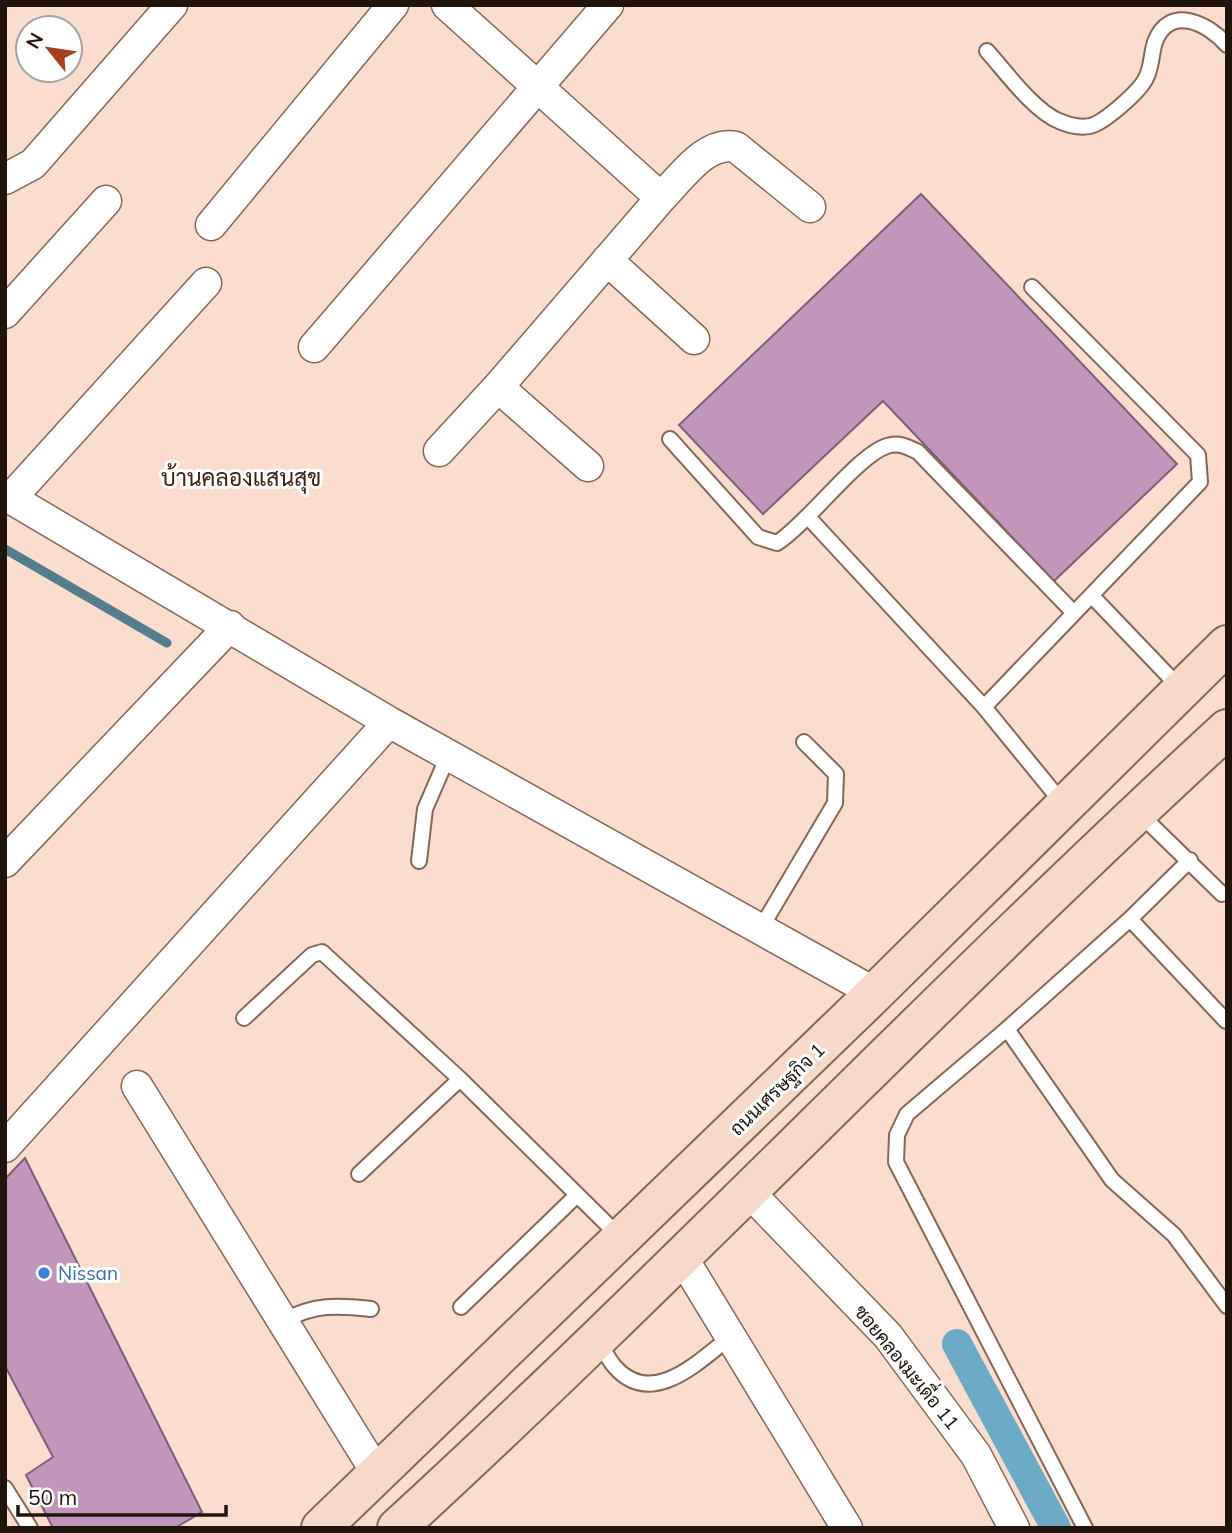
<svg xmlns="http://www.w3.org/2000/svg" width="1232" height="1533" font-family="Mulish,Sarabun,sans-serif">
<rect width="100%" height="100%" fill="#faddcc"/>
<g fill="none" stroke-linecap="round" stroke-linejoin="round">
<path stroke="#547e8e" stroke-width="9" d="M5 549 167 643"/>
<path stroke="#6babc6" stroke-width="30" d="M957 1344 1056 1528"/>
</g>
<path fill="#c295bd" stroke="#7b6078" stroke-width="2" d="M921 194 1177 464 1054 581 883 401 763 514 679 425Z
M25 1158 202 1512 175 1528H53L26 1475 53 1457 5 1366V1179Z"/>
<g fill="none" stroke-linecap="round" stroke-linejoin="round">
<g stroke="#866654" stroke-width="18">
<path id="service" d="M987 51C1005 71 1034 111 1059 121 1068 125 1079 128 1090 126 1104 123 1140 91 1146 78 1152 67 1151 54 1155 42 1169 4 1208 23 1227 45
M1032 287 1198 455 1200 482 984 707 1064 805
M670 439 758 537 777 543C809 522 858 455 887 446 899 442 908 447 918 452L1074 613
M809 518 984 707
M1092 596 1181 689
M1138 812 1222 894
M1190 860 1130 919 1226 1021
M419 861 425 809 448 756
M761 928 835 803 836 774 804 742
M244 1018 312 955 322 952 460 1079 621 1238
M1007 1029 1130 919
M359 1174 460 1079
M461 1307 576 1196
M283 1321C314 1304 337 1305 371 1309
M597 1339C603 1348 608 1359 615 1367 652 1409 699 1361 729 1338
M5 1488 30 1528
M1085 1528 896 1162 897 1135 907 1114 1007 1029 1112 1180 1174 1235 1227 1306"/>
</g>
<g stroke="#866654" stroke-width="33">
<path id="minor" d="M5 179 33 164 172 5
M661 198C681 178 706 140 736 147L810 207
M211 225 393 5
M607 260 694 339
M5 313 106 201
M314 347 608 5
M498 387 588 466
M439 451 498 387 661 198 447 5
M5 495 389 722 875 993
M11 498 206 283
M5 862 230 626
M137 1086 378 1475
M5 1147 389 722
M749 1192 888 1336 976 1455 1014 1528
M682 1257 847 1528"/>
</g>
<g stroke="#866654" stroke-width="42">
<path id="secondary" d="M321 1528 875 993 1227 645
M397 1528C680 1268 944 989 1227 729"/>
</g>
<use href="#service" stroke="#fff" stroke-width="14"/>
<use href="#minor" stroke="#fff" stroke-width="30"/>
<use href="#secondary" stroke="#f6d9c6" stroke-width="38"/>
</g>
<circle fill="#3f7fe0" stroke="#fff" stroke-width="2.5" cx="44" cy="1273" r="7"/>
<g text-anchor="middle" stroke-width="6" stroke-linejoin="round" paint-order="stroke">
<g font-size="19" fill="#20140c" stroke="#fff">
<text transform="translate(777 1089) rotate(-44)" y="7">ถนนเศรษฐกิจ 1</text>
<text transform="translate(907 1367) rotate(51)" y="7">ซอยคลองมะเดื่อ 11</text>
</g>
<g font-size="19" fill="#366cbe" stroke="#fff" text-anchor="start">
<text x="58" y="1280">Nissan</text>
</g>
<g font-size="23" fill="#3e2313" stroke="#fff">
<text x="241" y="486">บ้านคลองแสนสุข</text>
</g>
</g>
<rect width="1232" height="1533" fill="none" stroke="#20140c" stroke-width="14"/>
<g transform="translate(49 49) rotate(300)"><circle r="33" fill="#ffffff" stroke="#a6a19e" stroke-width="2"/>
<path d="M0-5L12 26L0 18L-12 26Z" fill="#a63f1c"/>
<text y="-10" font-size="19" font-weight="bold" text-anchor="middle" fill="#20140c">N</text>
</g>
<path d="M18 1505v10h208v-10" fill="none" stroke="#20140c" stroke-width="3.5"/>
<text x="28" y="1505" font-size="21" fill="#20140c" stroke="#ffffff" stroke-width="5" paint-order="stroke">50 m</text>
</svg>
